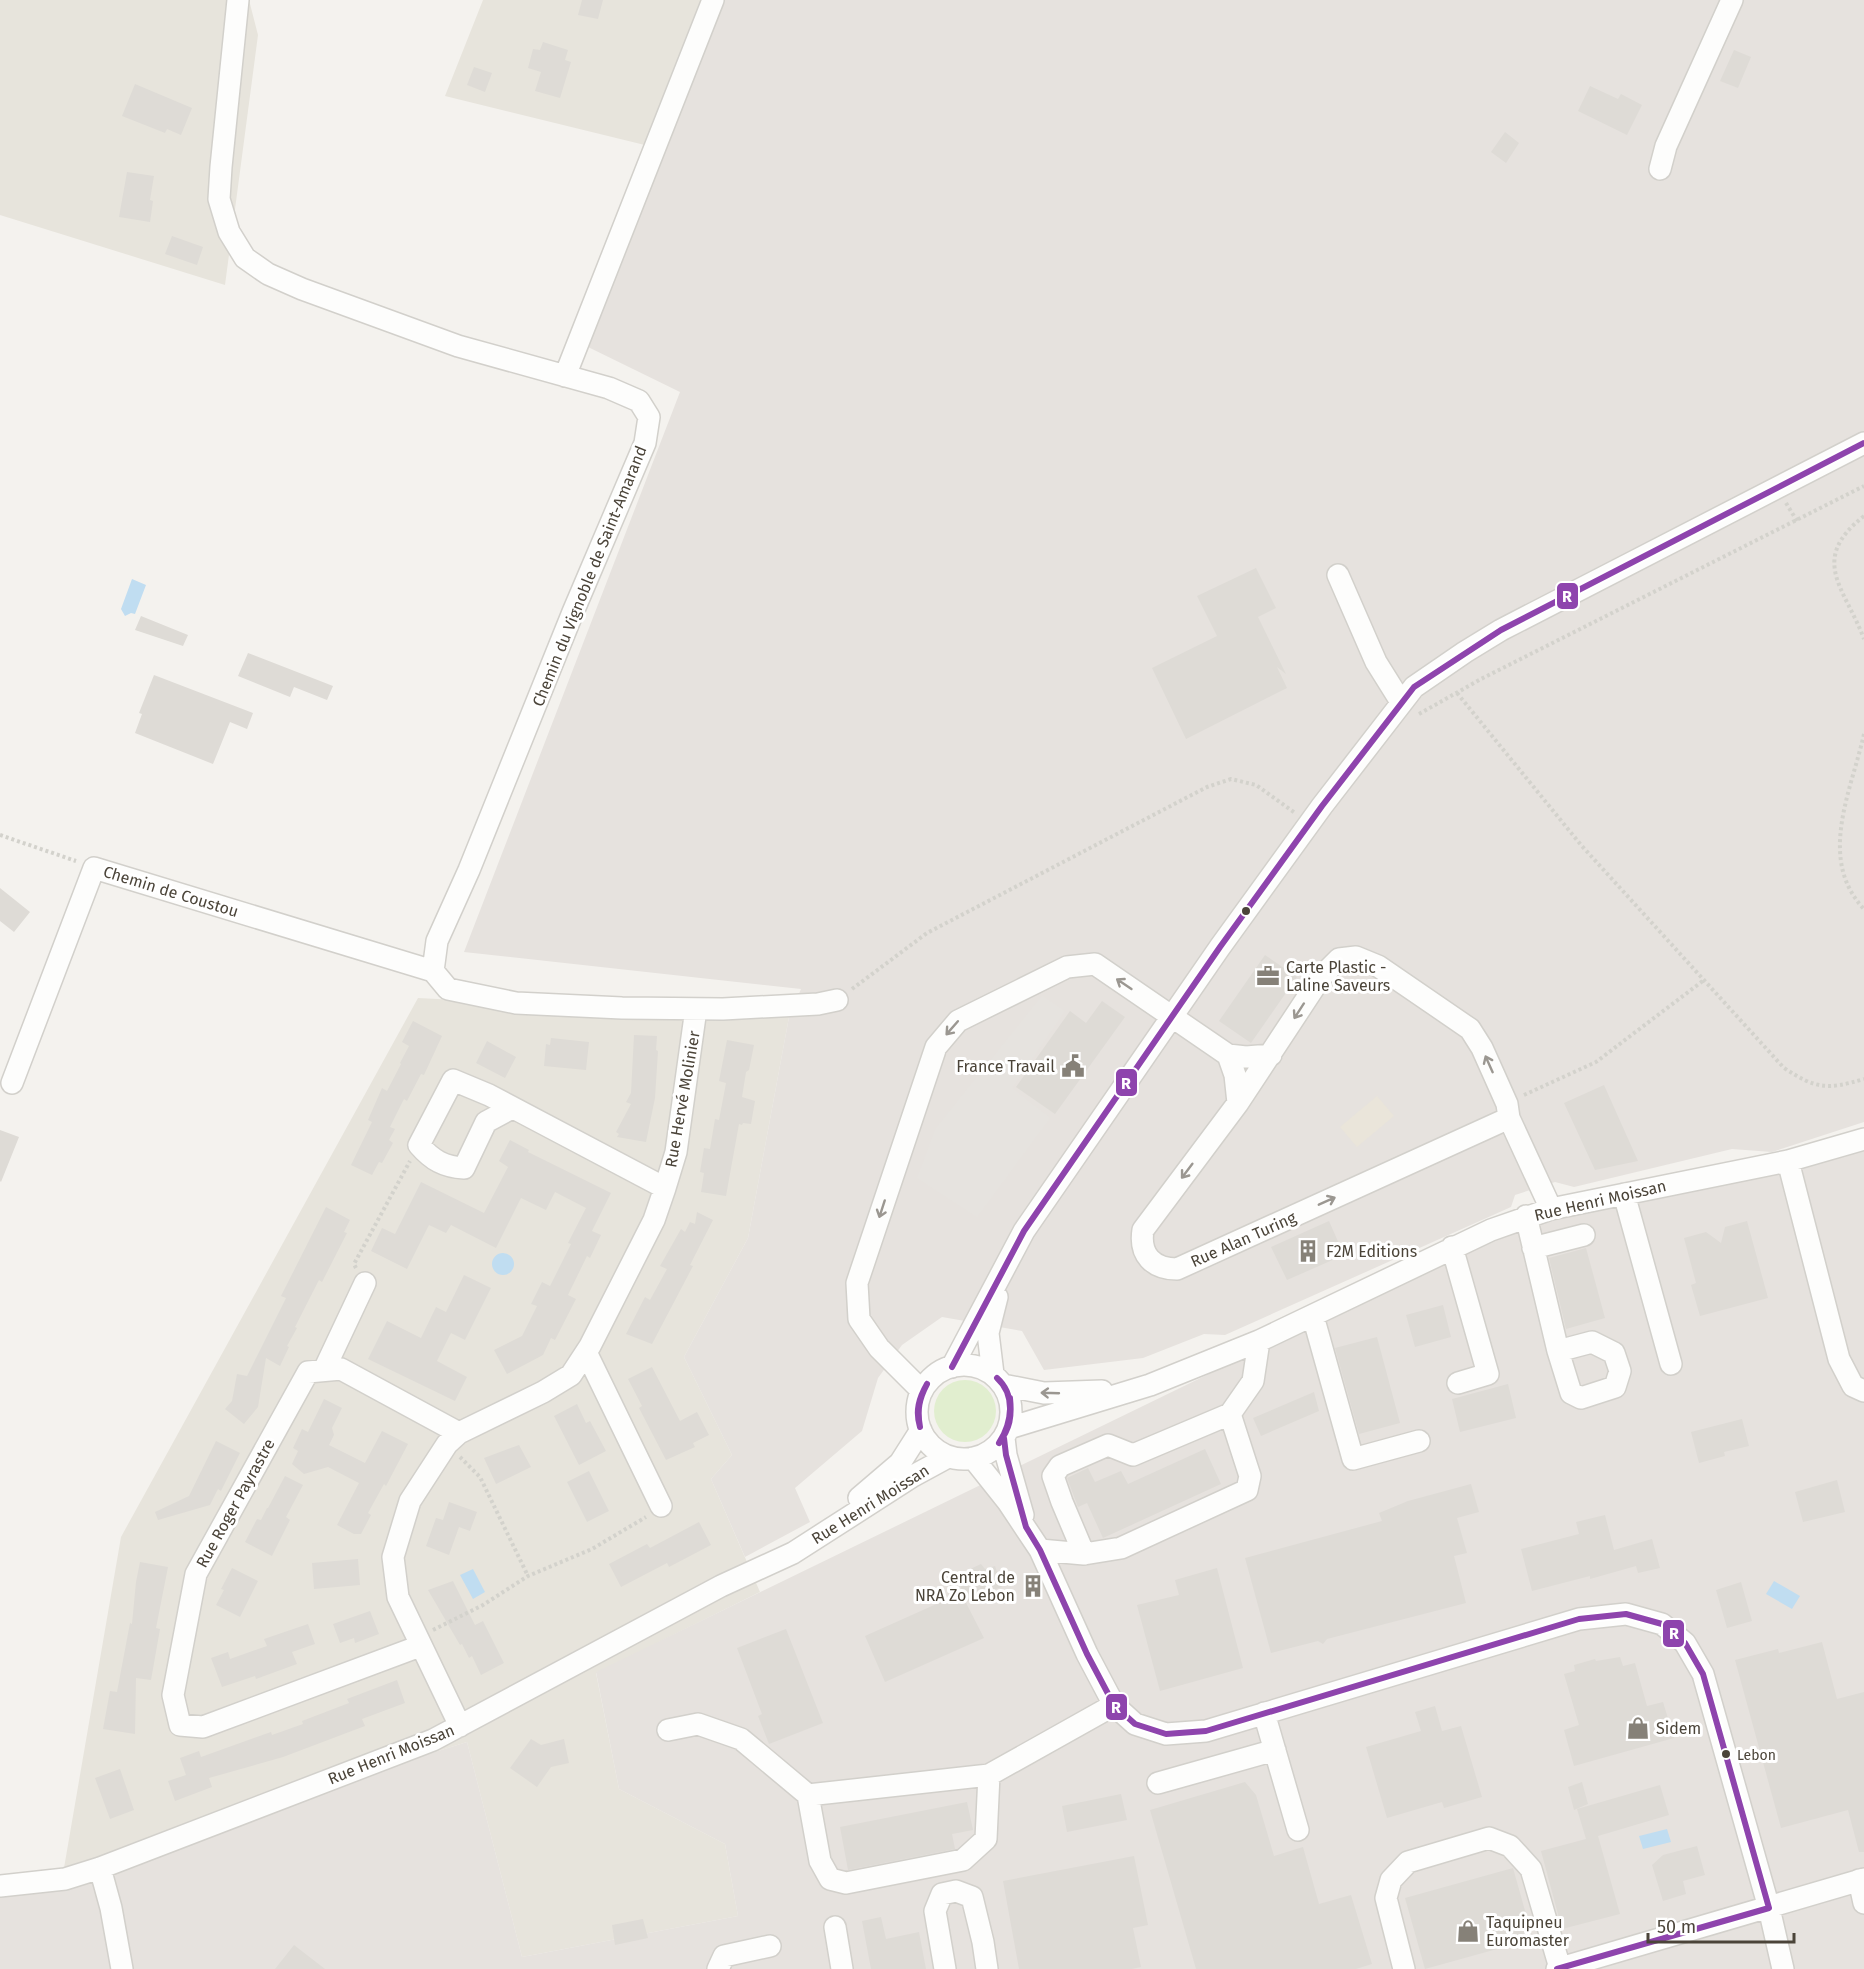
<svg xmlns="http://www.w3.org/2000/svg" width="1864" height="1969" font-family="'Fira Sans',sans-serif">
<rect width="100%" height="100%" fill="#f4f2ee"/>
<path fill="#e7e4dc" d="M0 0H249L258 35 225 285 0 215Z
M483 0H721L657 148 445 96Z
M418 998 789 1017 748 1238 684 1357 732 1455 711 1479 760 1592 596 1673 619 1789 725 1844 738 1916 522 1957 467 1742 64 1868 121 1537Z"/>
<path fill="#e6e2de" d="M721 0H1864V1122L1772 1152 1732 1149 1574 1187 1555 1182 1515 1195 1511 1207 1225 1335 1204 1334 1143 1358 1044 1370 1022 1331 942 1317 902 1345 878 1378 862 1431 795 1488 810 1522 745 1557 711 1479 732 1455 684 1357 748 1238 789 1017 801 989 464 952 680 392 588 347 657 148Z
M1864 1132V1969H0V1891L64 1868 467 1742 522 1957 738 1916 725 1844 619 1789 596 1672 1507 1229Z"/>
<path fill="#eae5da" d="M1377 1096 1394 1116 1357 1147 1340 1127Z"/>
<path fill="#e1eecf" d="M934 1411a31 31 0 1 1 62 0a31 31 0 1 1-62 0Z"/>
<path fill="#e6e3df" d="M1042 996 1065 1011 1012 1088 1050 1118 977 1217 917 1178 936 1128Z"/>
<path fill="#c0ddf1" d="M132 579 146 585 135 614 131 613 125 616 121 609Z
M492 1264a11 11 0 1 1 22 0a11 11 0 1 1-22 0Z
M473 1569 485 1592 473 1599 460 1575Z
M1774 1581 1800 1596 1792 1609 1766 1594Z
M1667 1829 1671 1842 1643 1849 1639 1836Z"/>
<path fill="#dedbd6" d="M582 0H603L598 19 578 15Z
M543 42 568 50 565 60 571 62 560 98 535 91 541 72 528 68 533 49 540 50Z
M1734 50 1751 57 1738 88 1720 81Z
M474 67 492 73 485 92 467 85Z
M135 84 192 108 181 135 167 129 165 133 122 116Z
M1590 86 1618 99 1621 94 1642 105 1627 135 1578 111Z
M1505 132 1519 143 1506 163 1491 152Z
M127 172 154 176 150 200 153 201 150 222 119 217Z
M172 236 203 247 197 265 165 254Z
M1256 568 1276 608 1258 617 1286 674 1277 667 1287 688 1186 739 1152 668 1217 636 1197 596Z
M141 616 188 635 183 646 135 630Z
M248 653 333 686 327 700 294 687 290 697 238 676Z
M154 675 253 713 247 729 230 722 213 764 135 733 142 714 139 713Z
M0 888 30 912 14 932 0 921Z
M1265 955 1297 977 1251 1043 1219 1021Z
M1102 1001 1125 1017 1055 1114 1016 1087 1070 1011 1086 1023Z
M413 1021 442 1036 424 1075 421 1074 407 1101 404 1099 390 1127 395 1129 389 1140 393 1143 382 1163 379 1162 372 1175 351 1165 372 1122 368 1120 382 1088 387 1091 401 1064 400 1063 409 1046 402 1042Z
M634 1035 657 1036 656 1050 658 1051 655 1098 646 1142 617 1137 619 1134 616 1132 631 1104 626 1102 631 1093Z
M551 1038 589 1042 586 1070 544 1066 546 1044 550 1045Z
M727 1040 754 1045 749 1070 746 1072 742 1097 755 1101 751 1124 743 1123 742 1125 739 1124 726 1196 701 1192 704 1173 700 1172 704 1148 710 1149 715 1119 719 1120 726 1083 719 1081Z
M487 1041 516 1057 505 1078 476 1063Z
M1604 1085 1638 1161 1595 1170 1564 1103Z
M0 1130 19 1137 1 1182 0 1181Z
M510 1140 529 1150 528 1152 611 1193 592 1231 601 1235 590 1258 587 1256 568 1295 576 1299 555 1340 551 1338 543 1355 507 1374 494 1350 522 1336 537 1306 531 1304 542 1282 550 1286 571 1244 568 1243 586 1208 555 1192 546 1210 521 1198 496 1248 451 1225 446 1233 429 1225 407 1269 371 1251 382 1228 395 1234 421 1182 484 1213 508 1167 499 1161Z
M326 1207 350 1220 344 1232 347 1233 322 1282 319 1280 295 1327 297 1328 287 1346 289 1347 280 1366 266 1358 258 1407 244 1424 225 1409 232 1401 237 1374 247 1376 286 1298 281 1296Z
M697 1212 713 1220 690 1265 693 1266 652 1344 626 1334 645 1297 650 1300 667 1269 660 1266 681 1229 685 1232 690 1222 695 1224Z
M1329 1221 1344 1255 1287 1280 1271 1247Z
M1747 1221 1768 1298 1700 1316 1691 1285 1696 1283 1684 1238 1706 1232 1721 1243 1725 1227Z
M1586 1248 1605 1318 1566 1329 1549 1258Z
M464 1275 491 1288 465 1340 451 1333 437 1361 467 1377 455 1401 368 1359 387 1321 421 1338 436 1307 446 1312Z
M1443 1305 1451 1337 1415 1347 1406 1315Z
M1377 1337 1400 1423 1359 1434 1335 1348Z
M652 1367 680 1421 697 1412 709 1435 693 1443 695 1447 666 1460 639 1408 642 1406 628 1379Z
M1508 1384 1516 1418 1460 1432 1452 1399Z
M1314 1392 1319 1411 1261 1436 1253 1418Z
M324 1399 342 1408 332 1428 334 1435 329 1445 365 1463 382 1431 408 1444 386 1486 384 1484 368 1513 371 1515 361 1534H354L337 1525 359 1483 328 1467 304 1474 292 1464 298 1451 293 1448 302 1429 308 1432Z
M577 1404 586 1423 590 1421 606 1451 579 1465 554 1416Z
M1742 1419 1749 1446 1724 1452 1725 1456 1699 1463 1691 1432Z
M216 1441 240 1453 221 1491 218 1489 210 1505 158 1520 155 1512 189 1496Z
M519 1445 531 1467 496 1484 484 1458Z
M1205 1449 1221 1484 1103 1538 1087 1503 1078 1507 1067 1478 1088 1468 1095 1482 1121 1471 1128 1484Z
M589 1471 609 1511 587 1522 567 1482Z
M285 1476 303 1485 286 1517 290 1520 272 1556 245 1542 257 1519 261 1520 267 1508H268Z
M1837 1480 1845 1512 1803 1522 1795 1492Z
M1471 1484 1479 1512 1457 1518 1467 1553 1454 1556 1466 1603 1327 1639 1323 1644 1318 1641 1271 1653 1245 1558 1382 1521 1379 1513 1408 1501Z
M449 1502 477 1512 470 1531 459 1527 449 1555 426 1546 436 1518 443 1520Z
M1605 1515 1614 1550 1652 1539 1660 1568 1638 1573 1636 1566 1590 1579V1576L1532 1591 1521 1549 1579 1534 1576 1522Z
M699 1522 711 1545 669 1567 667 1563 621 1587 609 1564 647 1544 650 1548Z
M358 1559 360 1585 314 1589 312 1563Z
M140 1562 168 1567 156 1628 160 1629 151 1680 136 1678 135 1734 103 1729 110 1691 117 1692 130 1623 132 1624 136 1582Z
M981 1564 985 1569 995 1566 1002 1587 984 1593 966 1602 959 1582 969 1578 966 1571Z
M232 1568 258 1581 240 1617 216 1605 224 1590 221 1589Z
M1217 1568 1243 1668 1160 1691 1137 1605 1179 1595 1175 1580Z
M453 1581 475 1625 483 1621 504 1663 481 1675 472 1656 469 1658 462 1644 460 1645 428 1590Z
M1741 1582 1752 1621 1727 1628 1716 1590Z
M961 1593 984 1638 885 1682 865 1636Z
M370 1611 379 1634 355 1643 354 1638 340 1643 333 1624Z
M308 1624 315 1644 292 1652 297 1664 256 1679 255 1676 222 1687 211 1658 228 1652 230 1659 267 1646 264 1639Z
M786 1629 823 1723 769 1744 758 1716 762 1714 737 1648Z
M1822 1642 1837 1699 1864 1692V1852H1859L1848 1810 1781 1828 1735 1660 1778 1649 1779 1653Z
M1620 1657 1623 1666 1635 1663 1647 1706 1663 1702 1674 1738 1574 1766 1564 1730 1579 1725 1564 1674 1575 1671 1574 1665 1595 1659 1596 1661Z
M397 1680 405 1703 362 1719 365 1726 283 1757 209 1778 212 1787 175 1801 168 1781 186 1775 180 1758 199 1751 201 1757 271 1732 272 1735 303 1724 302 1721 349 1703 347 1699Z
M1435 1706 1442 1731 1461 1726 1482 1797 1444 1808 1442 1802 1387 1818 1366 1747 1421 1731 1415 1712Z
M531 1739 541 1745 564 1739 569 1763 551 1767 537 1787 510 1768Z
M120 1769 134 1810 110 1819 95 1778Z
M1245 1782 1256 1795 1274 1856 1303 1847 1319 1904 1351 1895 1372 1964 1356 1969H1196L1150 1810Z
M1582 1782 1588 1804 1574 1810 1568 1787Z
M1660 1785 1669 1815 1598 1836 1620 1914 1562 1929 1541 1851 1586 1839 1577 1809Z
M1121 1794 1127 1820 1067 1832 1062 1806Z
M967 1802 973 1830 952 1834 955 1849 848 1870 840 1827Z
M1697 1846 1705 1875 1683 1881 1686 1894 1663 1901 1652 1865 1663 1855Z
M1134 1856 1148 1925 1133 1928 1141 1967 1132 1969H1019L1003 1881Z
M1513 1868 1533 1939 1425 1969 1405 1898Z
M881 1917 886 1939 919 1932 926 1969H871L862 1921Z
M643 1919 648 1938 615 1945 612 1925Z
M294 1945 325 1969H275Z"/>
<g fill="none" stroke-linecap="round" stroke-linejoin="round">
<g stroke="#d2d0cb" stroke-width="24">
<path id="minor" d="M238 0 221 167 219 199 229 232 245 258 268 274 302 289 458 346 609 388 639 401 649 417 645 443 573 612 469 870 437 941 433 971 448 989 516 1003 622 1008 723 1009 818 1004 837 1000
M1660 169 1666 146 1732 0
M565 376 713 0
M1338 575 1376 662 1401 702
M1228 1055 1235 1075 1238 1103
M12 1083 94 868 433 971
M512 1108 486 1122 464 1168C444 1167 432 1160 419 1145L453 1080 489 1095 665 1188
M1509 1118 1177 1269C1153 1269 1139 1255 1143 1230L1238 1103 1321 977 1339 959 1356 957 1378 966 1470 1029 1482 1048 1507 1104 1509 1118 1551 1209
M1788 1161 1839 1359 1853 1386 1864 1391
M1624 1194 1671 1364
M1526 1216 1558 1351 1571 1393 1581 1398 1615 1387 1620 1371 1614 1353 1592 1342 1558 1351
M1452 1247 1488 1374 1458 1383
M1533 1248 1584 1235
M1313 1316 1353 1459 1419 1441
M586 1352 661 1506
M917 1412a47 47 0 1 1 94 0a47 47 0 1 1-94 0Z
M952 1367 1024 1231 1220 947 1322 806 1414 687 1465 652 1501 630 1864 443
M324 1370 365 1283
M993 1374 988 1333 997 1297
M1003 1385 1044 1393 1102 1391
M922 1391 879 1348 859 1319 857 1283 936 1047 958 1021 1067 967 1095 964 1228 1055 1246 1057 1271 1055
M1009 1428 1150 1385 1259 1341 1491 1230 1551 1209 1788 1161 1864 1139
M1004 1438 1006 1455 1023 1515
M973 1458 1008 1502 1040 1550 1087 1654 1114 1705 1135 1724 1166 1734 1206 1731 1579 1619 1626 1614 1662 1624 1685 1643 1703 1674 1769 1908 1783 1969
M859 1498 900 1463 921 1430
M1040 1550 1084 1554 1121 1548 1247 1490 1250 1476 1230 1414
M1084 1554 1062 1502 1053 1476 1060 1466 1108 1445 1133 1455 1230 1414 1253 1381 1259 1341
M420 1646 203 1727 180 1725 173 1695 196 1574 308 1372 341 1369 459 1433
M1264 1713 1298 1830
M460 1726 398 1597 393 1557 410 1501 447 1444 459 1433 543 1392 571 1375 590 1346 654 1220 665 1188 676 1152 696 1009
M668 1730 698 1724 741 1739 808 1795 989 1775 1114 1705
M1158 1783 1275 1750
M808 1795 820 1861 830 1879 846 1883 963 1860 986 1839 989 1775
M100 1868 111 1908 122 1969
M1859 1880 1864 1903
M0 1886 65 1879 100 1868 433 1740 721 1586 793 1553 913 1476 948 1457
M835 1927 842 1969
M718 1969 724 1956 770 1946
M945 1969 935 1911 942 1894 956 1891 972 1897 983 1942 987 1969
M1404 1969 1386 1898 1391 1880 1408 1862 1489 1838 1510 1846 1531 1869 1560 1968
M1557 1969 1864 1879"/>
</g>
<path stroke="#d3d2cc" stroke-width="4" stroke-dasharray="3 3" stroke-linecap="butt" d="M1786 503 1797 521
M1864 516C1808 560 1845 588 1864 639
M1457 693 1581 845 1784 1068C1816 1089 1827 1090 1864 1079
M1419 714 1481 679 1864 486
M1864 734C1851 792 1817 859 1864 909
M0 835 76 861
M852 989 927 933 1207 787 1231 779 1256 785 1295 813
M1524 1095 1596 1062 1704 980
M356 1268 354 1264 410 1161
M460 1457 480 1477 528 1576
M433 1630 483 1605 528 1576 592 1549 646 1517"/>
<use href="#minor" stroke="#fdfdfc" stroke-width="21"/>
<g stroke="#fff" stroke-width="10">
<path id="bus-1" d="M952 1367 1024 1231 1220 947 1322 806 1414 687 1501 630 1864 443
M997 1378C1016 1395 1012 1423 999 1443
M920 1427C915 1411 919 1398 927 1384
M920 1427C917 1410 919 1399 927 1384
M1004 1438 1006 1455 1026 1527 1040 1550 1087 1654 1114 1705 1135 1724 1166 1734 1206 1731 1579 1619 1626 1614 1662 1624 1685 1643 1703 1674 1769 1908
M999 1443C1010 1428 1012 1417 1010 1398
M1557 1969 1769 1908"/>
</g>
<use href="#bus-1" stroke="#8e44ad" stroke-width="6"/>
</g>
<defs><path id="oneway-shaft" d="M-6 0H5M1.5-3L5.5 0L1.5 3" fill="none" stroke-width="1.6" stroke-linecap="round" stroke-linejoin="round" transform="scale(1.5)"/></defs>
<g stroke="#9b9791">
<use href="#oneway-shaft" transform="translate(1124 984) rotate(-146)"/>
<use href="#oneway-shaft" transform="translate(1299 1011) rotate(123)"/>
<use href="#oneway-shaft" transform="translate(952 1028) rotate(131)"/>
<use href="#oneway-shaft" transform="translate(1489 1064) rotate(-114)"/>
<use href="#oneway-shaft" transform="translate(1187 1171) rotate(127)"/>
<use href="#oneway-shaft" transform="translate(1327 1201) rotate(-24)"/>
<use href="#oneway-shaft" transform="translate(882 1209) rotate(108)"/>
<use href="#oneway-shaft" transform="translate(1050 1393) rotate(-178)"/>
</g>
<defs>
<g id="office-bare" transform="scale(1.8)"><path d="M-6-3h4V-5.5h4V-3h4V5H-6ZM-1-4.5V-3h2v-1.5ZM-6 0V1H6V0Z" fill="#868178" stroke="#fff" stroke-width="2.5" paint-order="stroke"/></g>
<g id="civic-bare" transform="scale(1.8)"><path d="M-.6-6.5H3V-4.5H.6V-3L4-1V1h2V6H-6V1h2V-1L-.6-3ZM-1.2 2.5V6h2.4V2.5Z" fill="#868178" stroke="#fff" stroke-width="2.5" paint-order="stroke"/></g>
<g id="building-bare" transform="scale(1.8)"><path d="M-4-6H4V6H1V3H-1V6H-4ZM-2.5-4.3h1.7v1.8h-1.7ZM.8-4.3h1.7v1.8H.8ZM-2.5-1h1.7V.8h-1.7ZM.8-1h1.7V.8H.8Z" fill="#868178" stroke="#fff" stroke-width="2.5" paint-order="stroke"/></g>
<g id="shop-bare" transform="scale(1.8)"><path d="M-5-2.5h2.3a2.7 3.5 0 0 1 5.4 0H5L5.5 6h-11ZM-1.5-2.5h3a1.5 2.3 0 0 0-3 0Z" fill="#868178" stroke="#fff" stroke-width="2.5" paint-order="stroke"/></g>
</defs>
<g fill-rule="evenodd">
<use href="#office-bare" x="1268" y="976"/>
<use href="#civic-bare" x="1073" y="1066"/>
<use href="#building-bare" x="1308" y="1251"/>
<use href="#building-bare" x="1033" y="1586"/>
<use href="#shop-bare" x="1638" y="1728"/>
<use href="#shop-bare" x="1468" y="1931"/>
</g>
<g fill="#4b4439" stroke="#fff" stroke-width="2">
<circle cx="1246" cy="911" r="5"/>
<circle cx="1726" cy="1754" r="5"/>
</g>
<g text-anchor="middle" stroke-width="6" stroke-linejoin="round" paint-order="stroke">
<g font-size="14" fill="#4b4439" stroke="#fff" text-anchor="start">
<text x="1737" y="1760">Lebon</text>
</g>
<g font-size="16" fill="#4b4439" stroke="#fff">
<text transform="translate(589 576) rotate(-68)" y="6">Chemin du Vignoble de Saint-Amarand</text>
<text transform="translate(171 891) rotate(17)" y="6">Chemin de Coustou</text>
<text transform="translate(682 1099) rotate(-80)" y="6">Rue Hervé Molinier</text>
<text transform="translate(1600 1200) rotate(-13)" y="6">Rue Henri Moissan</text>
<text transform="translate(1243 1239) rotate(-24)" y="6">Rue Alan Turing</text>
<text transform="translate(235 1503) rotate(-61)" y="6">Rue Roger Payrastre</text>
<text transform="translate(870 1504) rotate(-32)" y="6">Rue Henri Moissan</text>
<text transform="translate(391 1754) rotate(-22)" y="6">Rue Henri Moissan</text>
</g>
<g font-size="16" fill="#4b4439" stroke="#fff" text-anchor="start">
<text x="1286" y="973">Carte Plastic -<tspan x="1286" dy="18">Laline Saveurs</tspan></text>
<text x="1055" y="1072" text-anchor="end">France Travail</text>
<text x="1326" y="1257">F2M Editions</text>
<text x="1015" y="1583" text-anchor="end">Central de<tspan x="1015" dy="18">NRA Zo Lebon</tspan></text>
<text x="1656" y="1734">Sidem</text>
<text x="1486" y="1928">Taquipneu<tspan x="1486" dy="18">Euromaster</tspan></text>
</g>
</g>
<g stroke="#fff" stroke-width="2">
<rect x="1556" y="582" width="23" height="28" rx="6" fill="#8e44ad"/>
<rect x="1115" y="1068" width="23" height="29" rx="6" fill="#8e44ad"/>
<rect x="1662" y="1619" width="23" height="29" rx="6" fill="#8e44ad"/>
<rect x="1105" y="1693" width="23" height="28" rx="6" fill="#8e44ad"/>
</g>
<g font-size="16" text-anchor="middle" font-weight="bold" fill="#fff">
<text x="1567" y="602">R</text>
<text x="1126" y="1089">R</text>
<text x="1674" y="1639">R</text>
<text x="1116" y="1713">R</text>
</g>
<path d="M1648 1933v9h146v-9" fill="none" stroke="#4b4439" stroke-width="3"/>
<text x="1657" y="1933" font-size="18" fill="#4b4439" stroke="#ffffff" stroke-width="4.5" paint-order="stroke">50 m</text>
</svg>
